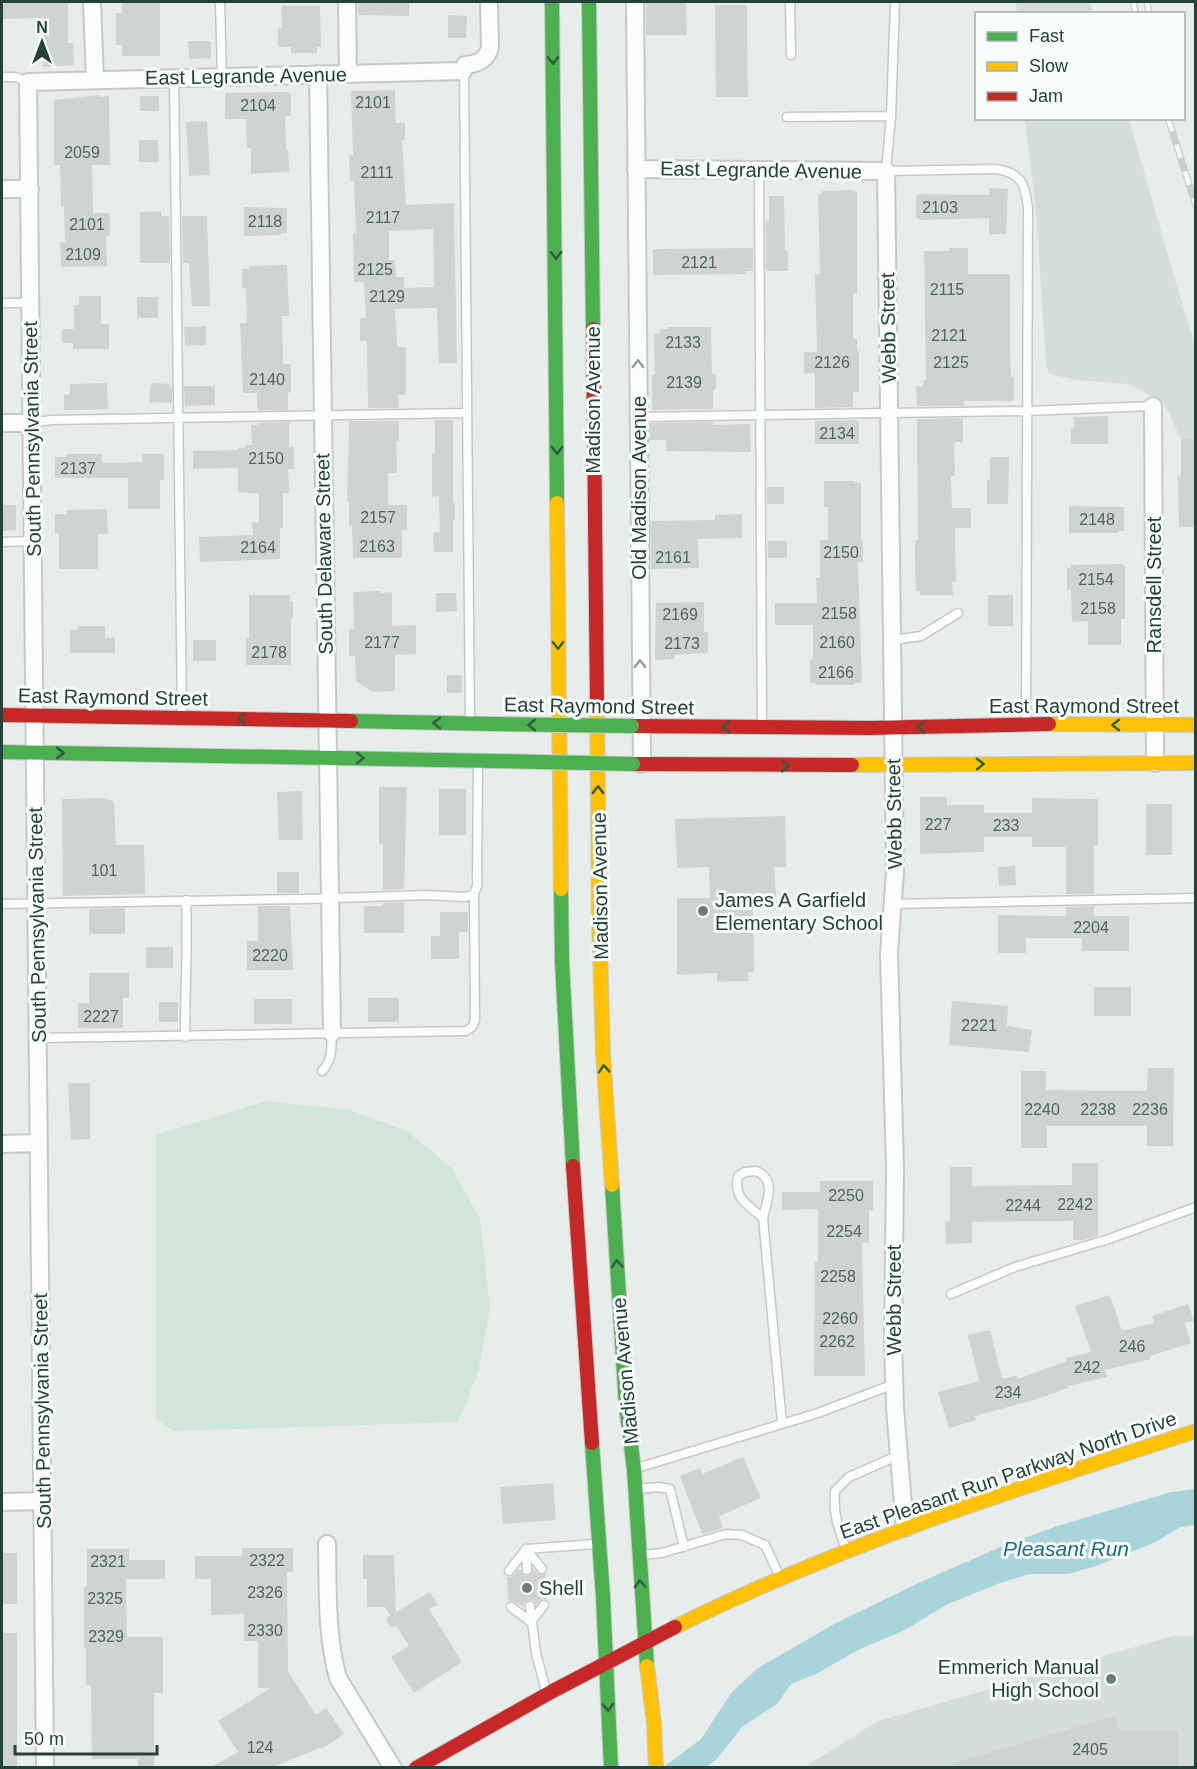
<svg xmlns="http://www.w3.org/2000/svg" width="1197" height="1769" font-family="Helvetica,sans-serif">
<rect width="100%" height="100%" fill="#e8edeb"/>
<path fill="#d6dedb" d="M1016 2H1089L1094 13H1017Z
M1025 119H1129L1174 276 1195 344V438L1181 439 1164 403 1128 384 1077 380 1049 374 1046 364 1036 211Z
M1173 1636H1195V1767L803 1768 878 1721Z"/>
<path fill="#d1e6d8" d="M266 1101 350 1110 407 1131 452 1168 480 1219 490 1307 478 1373 458 1422 173 1431 156 1418V1135Z"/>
<path fill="#a9d4db" d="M1195 1489V1525L1180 1527 1156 1542 1096 1566 1068 1574H1029L1000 1583 948 1604 903 1631 860 1649 816 1674 791 1684 777 1704 742 1727 716 1760 706 1767 662 1768 701 1739 732 1692 758 1668 836 1623 925 1580 1005 1545 1057 1526 1171 1492Z"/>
<path fill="#cfd4d2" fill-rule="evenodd" d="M2 2H68V43H73L74 65 43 67 42 18 2 19Z
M358 2H409V16L358 15Z
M686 2 687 35H646V3Z
M122 3H160V56H122V45H116V13H122Z
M715 5H747L748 97H716Z
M281 6H320L321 47H317V53H291V47H278V28H282Z
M448 15 467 16 466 38H448Z
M188 41H211V58L189 59Z
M395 90 396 123H405V140H402L406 205 454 203 457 363H439L437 308 395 309 397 347H406V395H398L399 408H368L367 341H360V318H366L364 282H354L353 233H356L354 181H350L349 155H353L351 91ZM433 229 434 287 404 288V277H396L395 260H389V231Z
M284 92 291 93V116H285L286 150H288L289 172 251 174V148H247L246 119H225V93Z
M99 95V97L109 96 110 165H92L93 213H110V236H106L107 266 61 267 60 242H65L64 207H61L60 165H54V100Z
M140 96H159V111H140Z
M207 121 210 175 189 176 186 122Z
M139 140H158L159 162H139Z
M989 188 1008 189 1006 234H989V218L920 220 916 218V196L919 195V194L989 195Z
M851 190 857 192V294H853V339H857V351H859V392H853V407L815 408V373L804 374V352H817L815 274H820L818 194H822V191Z
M769 196H784L785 251H788V271H766V221H769Z
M244 207 287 208V233H281V235L244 236Z
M161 211V216H169L170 263H140V212Z
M182 216H207L210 306H192L189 263H183Z
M753 248V271H746V274L653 275V249Z
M949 248H968V274H1010V353L1011 377H1014V401H965L963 406H917L916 386H923V380H926L924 251H949Z
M287 265 289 316H282L283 364H291V392L288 393V410H257V393H243L240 323H247L246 288H242V269H249V266Z
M82 296H101V324H109V349H73V343H62V329H74V305H79V297Z
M137 297H158V318H137Z
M206 326V345L185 346 184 327Z
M668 327H711L712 374H716V390H713V409L652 410V375H655L654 334H660V329H668Z
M107 383 108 409 64 410V395L70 394V384Z
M151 383 170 384 169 387H172V403L149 402Z
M184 386H215V405L185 406Z
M1108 416V444H1071V428H1074V417Z
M963 418V442H955L954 445 955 476H951L952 508H971V528H955L956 582H952L953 595H920V591H916L915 565V540H918L917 419Z
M435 420H453V503H455V520H453V552H434L433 533 440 532 439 496 432 497V453H435Z
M853 420 859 421V444H815V421Z
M349 421H399V441H396L397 473H388V505H407V530H402V558H353L352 526H349V501H347Z
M289 422V447H294V469H288L289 493H283V528H280V559L200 562 199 537 253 535 252 522H259V494L238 492V468L193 469V451L238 450V448H245V445H252L251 425H258V423Z
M713 422V425L750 424 751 452 666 451V440H650L649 423Z
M1196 438V527H1179L1178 476 1181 477V439Z
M67 454H102V463L142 462V454H164V480H160V509H128V478H55V457H67Z
M990 457H1009L1008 504H987V480H990Z
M824 481H855V483H861V541H863V562H858L862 683H854V685H815V683H810V660H813V625H775V603H817L816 578H820V540H828V507H824Z
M767 487H784V504H767Z
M2 505H16V530L2 531Z
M1069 506 1124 507V531H1118V533H1069Z
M107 509 108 534H98V569H59V534H55V514H67V510Z
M742 514V538L698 539 699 568 651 569 650 521 715 520V515Z
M768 541H787V558H768Z
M1121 564 1125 566V619H1121V645H1088V621L1072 622 1071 590H1067V568H1071V565Z
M381 591V593L392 592V626L416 625V654L395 655V691L372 692 356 681 355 656H349V629H354L353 592Z
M436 593H456L457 611 436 612Z
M249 595H290V602H293V618H291V665H246V638H249Z
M988 595H1013V626H988Z
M704 602V632H708V653L674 655V659L655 660 656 603Z
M77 626H105V638H115V653H70V630H77Z
M193 640H216V661H193Z
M447 675H462V693H447Z
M379 787H407L404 889 383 890V844H379Z
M439 789H466V835H439Z
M302 791 303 840H279L277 792Z
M920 797H947V805H984V813H1032V798L1098 799V846H1094V894H1066V847H1032V837H984V852L920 854Z
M101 798 114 801 116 845H144L145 894 63 896 62 799Z
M1146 804H1172V855H1146Z
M785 816 786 867H774L777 909H753L754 972H748L749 981 717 982V973L677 975V898H710L709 867 677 868 675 819Z
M1015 866 1016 885 999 886 998 867Z
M277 872H299V893H277Z
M404 902V933H364V906H383V903Z
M258 906H290L293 970H247V941H258Z
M1094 906V916H1129V951H1082V938H1026V953H998V915L1066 916V907Z
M125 908V934H89V909Z
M440 912H468V932H459V959H431V936H440Z
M146 947H173V968H146Z
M89 973H129V998H123V1028H78V1003H89Z
M1094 987H1131V1016H1094Z
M368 998H399V1022H368Z
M254 999H292V1024H254Z
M952 1001 1008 1006 1007 1026 1032 1030 1029 1052 949 1045Z
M159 1002H178V1022H159Z
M1148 1068H1174L1173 1146H1147V1126H1047V1148H1021V1071H1046V1090L1147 1091Z
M68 1083H90V1139L71 1140Z
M1072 1163H1098V1236L1083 1240H1073V1221L972 1222V1243L946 1244 945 1222 950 1221V1167H972V1186L1072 1185Z
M820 1181H873V1210H869V1243H862L865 1376H814L815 1262H818V1209L782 1210V1192H820Z
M1110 1295 1122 1331 1154 1323 1152 1316 1188 1304 1194 1321 1185 1323 1191 1343 1150 1356 1151 1359 1105 1370 1107 1377 1068 1386V1388L1037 1399 975 1416 976 1420 949 1428 938 1392 979 1381 968 1335 990 1330 1002 1379 1017 1375 1018 1379 1067 1361 1066 1358 1091 1352 1075 1306Z
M743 1457 761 1498 719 1516 723 1528 702 1534 680 1476 700 1468 702 1474Z
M553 1483 556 1520 503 1524 500 1487Z
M242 1548H293V1572H287L288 1671 316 1715 326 1708 344 1734 322 1749 320 1748 273 1767H211L238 1752 218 1721 271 1688H258V1641H244V1614L211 1615V1579H195V1556H242Z
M87 1549H129V1560H165V1579H126L127 1637H163V1693H154V1767H138V1759H92L91 1685H86V1648H84V1586H87Z
M2 1553H17V1604H2Z
M363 1555H394L396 1612 430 1592 438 1605 429 1609 462 1662 414 1693 391 1657 409 1646 396 1626 391 1628 386 1619 390 1616 385 1607H367V1579H363Z
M533 1569 539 1575 545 1574 547 1599H541L536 1605 533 1600H529L524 1603V1607L512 1601H508L507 1577H512L518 1570H521L524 1575 528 1576 532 1573Z
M2 1633H17V1767H2Z
M1115 1716 1120 1731 1178 1730 1179 1767H953V1763Z"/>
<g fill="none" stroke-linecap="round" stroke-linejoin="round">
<g stroke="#c5cac8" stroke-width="11">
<path id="lane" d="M220 2 222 77
M790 2 791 55
M464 68 470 721
M2 77H16L28 82
M174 78 182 713
M891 116 886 171 996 169C1022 173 1025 184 1028 208L1026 722
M787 117 891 116 895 2
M759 171 762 725
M2 303H31
M638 417 1026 411 1153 406
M32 423 51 420 467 413
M2 542 33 541
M893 640 921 636 958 613
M2 904 306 899 427 895 465 897 474 894
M892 904 1196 898
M185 1037C185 991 188 946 186 900
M38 1038 466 1031 472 1027 475 1020 474 894 477 886 478 764
M322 1071C333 1060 331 1048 332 1033
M756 1171C777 1179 767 1201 763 1218 748 1205 733 1198 738 1176L745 1172Z
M763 1218 782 1423
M951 1294 1015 1267 1109 1239 1196 1207
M637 1468 818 1413 894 1384
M637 1489 658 1487 670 1489 684 1547
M846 1549C838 1528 833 1513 835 1491L849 1477 899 1455
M642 1555 662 1553 726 1534 742 1535 765 1545 779 1575
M527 1570 526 1549 596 1544
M509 1571 526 1549 542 1569
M530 1606 536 1653 546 1691
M511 1607 531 1622 544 1605"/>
</g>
<g stroke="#c5cac8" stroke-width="20">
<path id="street" d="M92 2 95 80
M347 2 348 74
M635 2 642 764
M465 65C478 64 487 60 490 47L489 2
M318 74 332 1033
M636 169 886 171 895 873 889 953 895 1168 893 1342 895 1408 905 1528
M2 189H30
M1153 406 1155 763
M2 423H32
M2 1144 39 1143
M2 1502 43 1501
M327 1544C328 1589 326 1635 338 1678L393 1768
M45 1768 28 82 463 71"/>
</g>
<g stroke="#c3cbc8" stroke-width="16">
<path id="fast" d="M552 2 557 503
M589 2 593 329
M351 721 495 724
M2 752 493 761
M561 889 562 962 573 1166
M612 1185 626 1406 634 1469 647 1666
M592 1443 603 1597 611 1768"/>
</g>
<g stroke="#c3cbc8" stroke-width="16">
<path id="slow" d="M557 503 561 889
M597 702 599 917 603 1053 612 1185
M1049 724 1196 725
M852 765 1196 763
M675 1627C842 1544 1018 1488 1196 1431
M647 1666 654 1723 656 1768"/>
</g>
<g stroke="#c3cbc8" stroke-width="16">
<path id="jam" d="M593 329 597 702
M2 715 351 721
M632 726 869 728 1049 724
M633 764 852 765
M573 1166 592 1443
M416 1768 551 1692 675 1627"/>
</g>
<use href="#lane" stroke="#fcfcfc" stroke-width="8"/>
<use href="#street" stroke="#fcfcfc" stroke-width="16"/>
<use href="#fast" stroke="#4caf50" stroke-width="14"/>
<use href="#slow" stroke="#ffc107" stroke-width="14"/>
<use href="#jam" stroke="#c62828" stroke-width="14"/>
<g stroke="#c9cdcc" stroke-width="7">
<path id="rail" d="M1133 2 1136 14
M1147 2 1149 14
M1168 118 1196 206"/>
</g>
<use href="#rail" stroke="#f7fbf9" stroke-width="4.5" stroke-dasharray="14" stroke-linecap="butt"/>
<g stroke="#c3ccc9" stroke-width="16" stroke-linecap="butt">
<path id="fast-bridge" d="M495 724 632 726
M493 761 633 764"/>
</g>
<use href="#fast-bridge" stroke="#4caf50" stroke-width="14"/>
</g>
<defs><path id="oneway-chevron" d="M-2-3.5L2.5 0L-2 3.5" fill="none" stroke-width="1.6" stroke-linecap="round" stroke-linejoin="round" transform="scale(1.5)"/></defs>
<g stroke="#2e5d40">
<use href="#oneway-chevron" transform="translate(553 60) rotate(89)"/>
<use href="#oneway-chevron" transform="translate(556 255) rotate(89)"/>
<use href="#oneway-chevron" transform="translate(557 450) rotate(90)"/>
<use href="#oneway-chevron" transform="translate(558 645) rotate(89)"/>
<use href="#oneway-chevron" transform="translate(242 719) rotate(-179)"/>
<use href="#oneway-chevron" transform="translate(437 723) rotate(-179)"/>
<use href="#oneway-chevron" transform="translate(532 725) rotate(-179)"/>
<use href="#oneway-chevron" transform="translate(1116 725) rotate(-180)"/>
<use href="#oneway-chevron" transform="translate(726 727) rotate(-179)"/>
<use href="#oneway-chevron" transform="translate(921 727) rotate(179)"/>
<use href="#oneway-chevron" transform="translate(60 753)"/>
<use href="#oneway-chevron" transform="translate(360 758) rotate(1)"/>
<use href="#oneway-chevron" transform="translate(980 764) rotate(-1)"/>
<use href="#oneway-chevron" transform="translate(785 766) rotate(-1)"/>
<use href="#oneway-chevron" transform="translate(598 790) rotate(-90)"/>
<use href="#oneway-chevron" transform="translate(604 1069) rotate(-94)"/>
<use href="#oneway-chevron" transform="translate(617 1264) rotate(-93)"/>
<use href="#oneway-chevron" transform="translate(640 1584) rotate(-93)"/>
<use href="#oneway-chevron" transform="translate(608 1707) rotate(88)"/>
</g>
<g stroke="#909f9b">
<use href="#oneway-chevron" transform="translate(638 364) rotate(-90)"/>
<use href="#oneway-chevron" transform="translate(640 664) rotate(-91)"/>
</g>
<g fill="#697e78" stroke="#f7fbf9" stroke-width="2">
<circle cx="703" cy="911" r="6"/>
<circle cx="527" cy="1588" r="6"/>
<circle cx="1111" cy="1679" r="6"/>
</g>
<g text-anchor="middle" stroke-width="6" stroke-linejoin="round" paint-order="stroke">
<g font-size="16" fill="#506761">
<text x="373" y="108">2101</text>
<text x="258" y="111">2104</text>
<text x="82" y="158">2059</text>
<text x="377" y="178">2111</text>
<text x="940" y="213">2103</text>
<text x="383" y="223">2117</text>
<text x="265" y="227">2118</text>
<text x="87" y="230">2101</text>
<text x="83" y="260">2109</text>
<text x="699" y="268">2121</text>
<text x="375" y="275">2125</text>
<text x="947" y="295">2115</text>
<text x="387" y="302">2129</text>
<text x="949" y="341">2121</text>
<text x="683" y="348">2133</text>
<text x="832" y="368">2126</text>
<text x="951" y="368">2125</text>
<text x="267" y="385">2140</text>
<text x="684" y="388">2139</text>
<text x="837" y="439">2134</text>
<text x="266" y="464">2150</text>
<text x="78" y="474">2137</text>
<text x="378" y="523">2157</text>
<text x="1097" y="525">2148</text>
<text x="377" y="552">2163</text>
<text x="258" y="553">2164</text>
<text x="841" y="558">2150</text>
<text x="673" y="563">2161</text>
<text x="1096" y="585">2154</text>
<text x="1098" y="614">2158</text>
<text x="839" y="619">2158</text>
<text x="680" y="620">2169</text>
<text x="382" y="648">2177</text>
<text x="837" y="648">2160</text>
<text x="682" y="649">2173</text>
<text x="269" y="658">2178</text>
<text x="836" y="678">2166</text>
<text x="938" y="830">227</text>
<text x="1006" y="831">233</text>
<text x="104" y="876">101</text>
<text x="1091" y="933">2204</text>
<text x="270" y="961">2220</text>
<text x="101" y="1022">2227</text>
<text x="979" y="1031">2221</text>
<text x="1042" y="1115">2240</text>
<text x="1098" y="1115">2238</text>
<text x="1150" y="1115">2236</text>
<text x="846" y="1201">2250</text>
<text x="1075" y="1210">2242</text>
<text x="1023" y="1211">2244</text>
<text x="844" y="1237">2254</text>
<text x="838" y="1282">2258</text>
<text x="840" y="1324">2260</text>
<text x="837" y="1347">2262</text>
<text x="1132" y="1352">246</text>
<text x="1087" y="1373">242</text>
<text x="1008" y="1398">234</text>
<text x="267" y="1566">2322</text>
<text x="108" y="1567">2321</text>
<text x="265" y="1598">2326</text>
<text x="105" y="1604">2325</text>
<text x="265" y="1636">2330</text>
<text x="106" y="1642">2329</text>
<text x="260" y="1753">124</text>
<text x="1090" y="1755">2405</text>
</g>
<g font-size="20" fill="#24423a" stroke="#f7fbf9">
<text transform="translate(246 76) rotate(-1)" y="7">East Legrande Avenue</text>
<text transform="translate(761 170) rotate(1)" y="7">East Legrande Avenue</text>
<text transform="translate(888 328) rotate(-91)" y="7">Webb Street</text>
<text transform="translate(593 400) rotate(-90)" y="7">Madison Avenue</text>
<text transform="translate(32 439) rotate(-91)" y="7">South Pennsylvania Street</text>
<text transform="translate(639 488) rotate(-90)" y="7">Old Madison Avenue</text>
<text transform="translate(324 554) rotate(-91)" y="7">South Delaware Street</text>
<text transform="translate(1154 585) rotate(-90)" y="7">Ransdell Street</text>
<text transform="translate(113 697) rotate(1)" y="7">East Raymond Street</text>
<text transform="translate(599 706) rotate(1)" y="7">East Raymond Street</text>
<text x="1084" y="713">East Raymond Street</text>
<text transform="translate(894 814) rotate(-91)" y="7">Webb Street</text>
<text transform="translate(600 886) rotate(-91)" y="7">Madison Avenue</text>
<text transform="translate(37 925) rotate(-91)" y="7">South Pennsylvania Street</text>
<text transform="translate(894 1300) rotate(-90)" y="7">Webb Street</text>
<text transform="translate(625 1371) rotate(-95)" y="7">Madison Avenue</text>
<text transform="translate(42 1411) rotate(-91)" y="7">South Pennsylvania Street</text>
<text transform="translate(1008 1475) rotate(-19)" y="7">East Pleasant Run Parkway North Drive</text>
</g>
<g font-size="20" fill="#24423a" stroke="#f7fbf9" text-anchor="start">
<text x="715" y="907">James A Garfield<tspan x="715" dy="23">Elementary School</tspan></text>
<text x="539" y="1595">Shell</text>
<text x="1099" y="1674" text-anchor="end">Emmerich Manual<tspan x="1099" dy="23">High School</tspan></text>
</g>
<g font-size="21" font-style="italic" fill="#1c6f80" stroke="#f7fbf9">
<text x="1066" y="1556">Pleasant Run</text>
</g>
</g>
<rect width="1197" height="1769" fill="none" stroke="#24423a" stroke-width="6"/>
<rect x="975" y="12" width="210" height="108" fill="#f7fbf9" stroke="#a3b1ad" stroke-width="1.5"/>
<rect x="987" y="32" width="30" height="9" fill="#4caf50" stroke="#a3b1ad" stroke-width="1.5"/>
<text x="1029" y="42" font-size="18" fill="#24423a">Fast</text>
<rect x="987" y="62" width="30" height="9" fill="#ffc107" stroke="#a3b1ad" stroke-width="1.5"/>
<text x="1029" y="72" font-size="18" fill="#24423a">Slow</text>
<rect x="987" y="92" width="30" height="9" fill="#c62828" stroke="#a3b1ad" stroke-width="1.5"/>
<text x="1029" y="102" font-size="18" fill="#24423a">Jam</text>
<g transform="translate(42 42)" stroke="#f7fbf9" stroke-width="4.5" paint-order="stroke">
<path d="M0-4.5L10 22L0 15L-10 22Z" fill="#24423a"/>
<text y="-9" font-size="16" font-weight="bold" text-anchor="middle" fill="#24423a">N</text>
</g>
<path d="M15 1745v9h142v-9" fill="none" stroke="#24423a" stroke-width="3"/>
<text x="24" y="1745" font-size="18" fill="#24423a" stroke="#f7fbf9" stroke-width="4.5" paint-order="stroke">50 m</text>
</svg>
